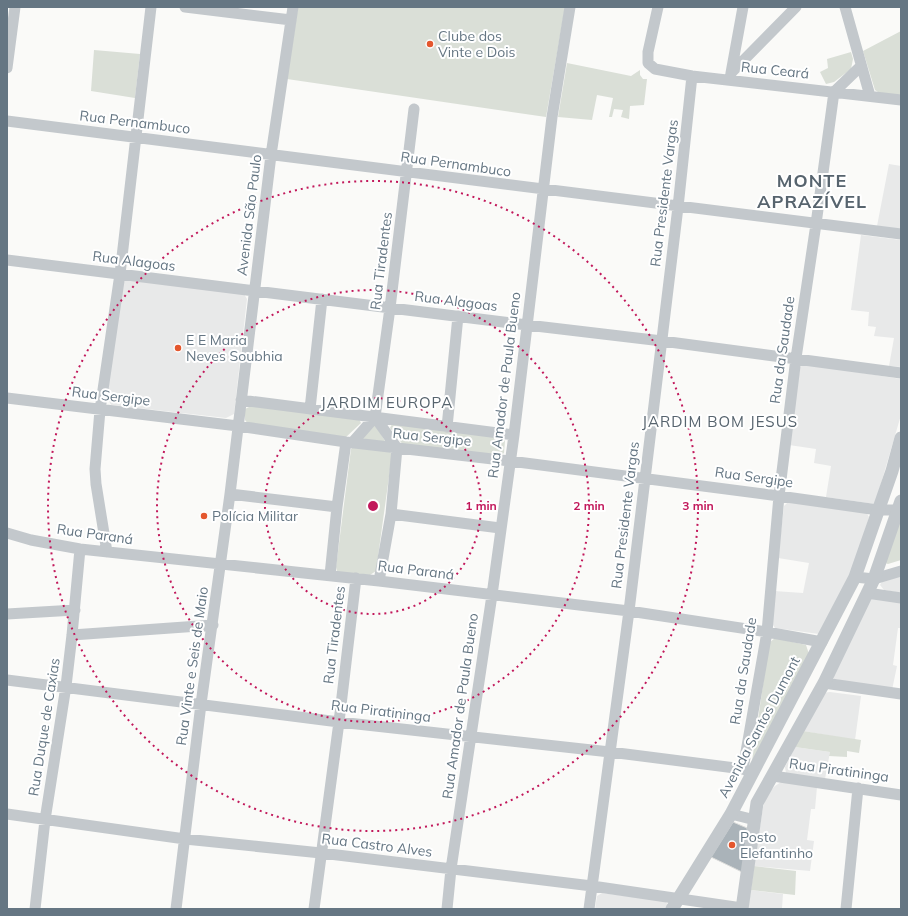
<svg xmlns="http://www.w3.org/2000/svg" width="908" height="916" font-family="Mulish,sans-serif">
<rect width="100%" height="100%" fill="#fafaf8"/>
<path fill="#e8e9e9" d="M889 164 901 166V229L877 226Z
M861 235 901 240V367L889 366 894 338 874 336 876 327 868 326 869 312 851 310Z
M128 279 244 294 247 299 234 414 226 418 111 405 107 397 122 283Z
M805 364 901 379V415L875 504 826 497 831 466 814 463 816 449 789 445 800 367Z
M789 501 866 512 869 517 851 576 819 634 775 628 771 622 774 591 803 593 809 563 778 558 784 506Z
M901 573V593L884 590 880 585 884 578Z
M872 597 901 602V628H898L893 665 897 666 892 690 834 679 833 674Z
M830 692 861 696 855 740 803 731 822 693Z
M795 747 830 752 825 779 786 773 785 767Z
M781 782 817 787 815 809H811L807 840 814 841 810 871 754 866 763 807 768 793 775 786Z
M751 890 783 894 782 908 788 909H748Z
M602 893 665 901 669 906 668 909H595L597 896Z"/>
<path fill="#dadfd7" d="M298 7H565L546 117 287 79Z
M901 31V95L881 94 875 90 863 51Z
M94 50 140 54 135 98 91 91Z
M851 52 853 59 851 69 834 82 826 84 820 72 828 68 827 59Z
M567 63 631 76 640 70V75L643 79H647L644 105 630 106 629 119 621 117 623 110 614 109 612 117H609L613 98 597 95 592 120 558 117Z
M251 406 359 419 361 423 345 438 249 425 245 420V409Z
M375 424 385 441 384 444 361 439Z
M392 424 501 436 505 441 504 453 500 456 404 446 390 428Z
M355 446 389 450 392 455 376 571 370 575 337 572 336 567 351 449Z
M901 517V560L888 564 885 563Z
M775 638 806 645 809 654 752 761 769 643Z
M803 731 861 740 859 753 847 751V757L829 756 830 752 795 747Z
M754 866 796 871 795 895 751 890Z"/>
<path fill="#aab3b9" stroke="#dcdcda" d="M733 822 747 828 748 833 742 872 711 857Z"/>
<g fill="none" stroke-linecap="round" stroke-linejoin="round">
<path stroke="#c3c8cc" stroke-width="11" d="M185 7 291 20
M658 7 648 52V63L655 69 692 76 901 100
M845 7 870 96
M7 68 15 7
M731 73 743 7
M730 80 731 73 796 7
M7 121C305 157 603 199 901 234
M7 260 527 325 662 341 901 373
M7 398 238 426 346 442 510 461 779 496 878 510H901
M241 400 514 435
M310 409 322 299
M375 417 397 448 391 514 379 581
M447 427 458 316
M352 443 375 417 390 308 414 109
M230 494 337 507
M391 514 500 528
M7 533 31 540 80 549 379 581 629 611 767 632 822 642
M107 552 96 484 95 469 100 410 120 274 151 7
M330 575 337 507 346 442
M855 577 874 579 901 571
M867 593 901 598
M7 614 75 610
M72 635 213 625
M7 680 339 722 610 752 743 769 752 773
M824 683 901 694
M743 769 767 632 779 496 796 358 816 224 834 92 861 66
M773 776 901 795
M7 814 185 839 321 853 592 886 742 908
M731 814 755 820
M35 909 45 820 66 686 72 635 80 549
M176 909 201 704 230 494 271 155 293 7
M314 909 339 722 356 578
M447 909 451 869 492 595 514 435 552 117 570 7
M589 909 629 611 678 207 692 76
M846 909 858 788"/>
<path stroke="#c3c8cc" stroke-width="13" d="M672 909 731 814 855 577 892 471 901 438
M742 909 757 803 824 683 874 579 901 501"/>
</g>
<g fill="none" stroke="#c2185b" stroke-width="2" stroke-dasharray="2 4">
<circle cx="373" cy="506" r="108"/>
<circle cx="373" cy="506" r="216"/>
<circle cx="373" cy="506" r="325"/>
</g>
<g fill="#e4572e" stroke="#fff" stroke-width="1.5">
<circle cx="430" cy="44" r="4"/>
<circle cx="178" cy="348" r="4"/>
<circle cx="204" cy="516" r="4"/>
<circle cx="732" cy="845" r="4"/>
</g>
<g text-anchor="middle" stroke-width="4" stroke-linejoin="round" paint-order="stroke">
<g font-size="14" fill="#657683" stroke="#fff" text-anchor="start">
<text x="438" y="41">Clube dos<tspan x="438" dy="16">Vinte e Dois</tspan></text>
<text x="186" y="345">E E Maria<tspan x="186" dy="16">Neves Soubhia</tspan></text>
<text x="212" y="521">Polícia Militar</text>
<text x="740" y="842">Posto<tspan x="740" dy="16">Elefantinho</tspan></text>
</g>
<g font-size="14" fill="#657683" stroke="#fff">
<text transform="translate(775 70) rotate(6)" y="5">Rua Ceará</text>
<text transform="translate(135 122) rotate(7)" y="5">Rua Pernambuco</text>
<text transform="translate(456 164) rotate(8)" y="5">Rua Pernambuco</text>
<text transform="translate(664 193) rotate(-83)" y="5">Rua Presidente Vargas</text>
<text transform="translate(249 215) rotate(-83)" y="5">Avenida São Paulo</text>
<text transform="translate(134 261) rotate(7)" y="5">Rua Alagoas</text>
<text transform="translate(381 261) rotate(-83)" y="5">Rua Tiradentes</text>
<text transform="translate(456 301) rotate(7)" y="5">Rua Alagoas</text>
<text transform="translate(782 350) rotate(-82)" y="5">Rua da Saudade</text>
<text transform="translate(504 385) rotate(-83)" y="5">Rua Amador de Paula Bueno</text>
<text transform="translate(111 396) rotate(7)" y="5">Rua Sergipe</text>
<text transform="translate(432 437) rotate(6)" y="5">Rua Sergipe</text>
<text transform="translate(754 477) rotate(8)" y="5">Rua Sergipe</text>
<text transform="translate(625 515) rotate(-83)" y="5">Rua Presidente Vargas</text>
<text transform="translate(95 534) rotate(8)" y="5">Rua Paraná</text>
<text transform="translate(416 570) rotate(7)" y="5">Rua Paraná</text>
<text transform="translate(334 635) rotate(-83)" y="5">Rua Tiradentes</text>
<text transform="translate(192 666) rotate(-82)" y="5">Rua Vinte e Seis de Maio</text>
<text transform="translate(743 671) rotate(-81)" y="5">Rua da Saudade</text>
<text transform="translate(460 706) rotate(-82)" y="5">Rua Amador de Paula Bueno</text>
<text transform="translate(381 711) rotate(7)" y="5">Rua Piratininga</text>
<text transform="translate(44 727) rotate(-81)" y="5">Rua Duque de Caxias</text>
<text transform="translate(759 727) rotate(-62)" y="5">Avenida Santos Dumont</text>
<text transform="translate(839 770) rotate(8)" y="5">Rua Piratininga</text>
<text transform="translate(377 845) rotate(7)" y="5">Rua Castro Alves</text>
</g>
<g font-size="15" letter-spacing="1" fill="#57646e" stroke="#fff">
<text x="387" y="408">JARDIM EUROPA</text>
<text x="720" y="427">JARDIM BOM JESUS</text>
</g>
<g font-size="18" font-weight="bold" letter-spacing="1" fill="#57646e" stroke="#fff">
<text x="812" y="187">MONTE<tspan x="812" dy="21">APRAZÍVEL</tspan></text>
</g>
</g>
<circle cx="373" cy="506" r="6" fill="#c2185b" stroke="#fff" stroke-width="2"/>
<g font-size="12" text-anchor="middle" font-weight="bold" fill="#c2185b" stroke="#fff" stroke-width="4" stroke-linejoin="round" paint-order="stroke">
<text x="481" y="510">1 min</text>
<text x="589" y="510">2 min</text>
<text x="698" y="510">3 min</text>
</g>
<rect width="908" height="916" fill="none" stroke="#657683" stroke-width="16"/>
</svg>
